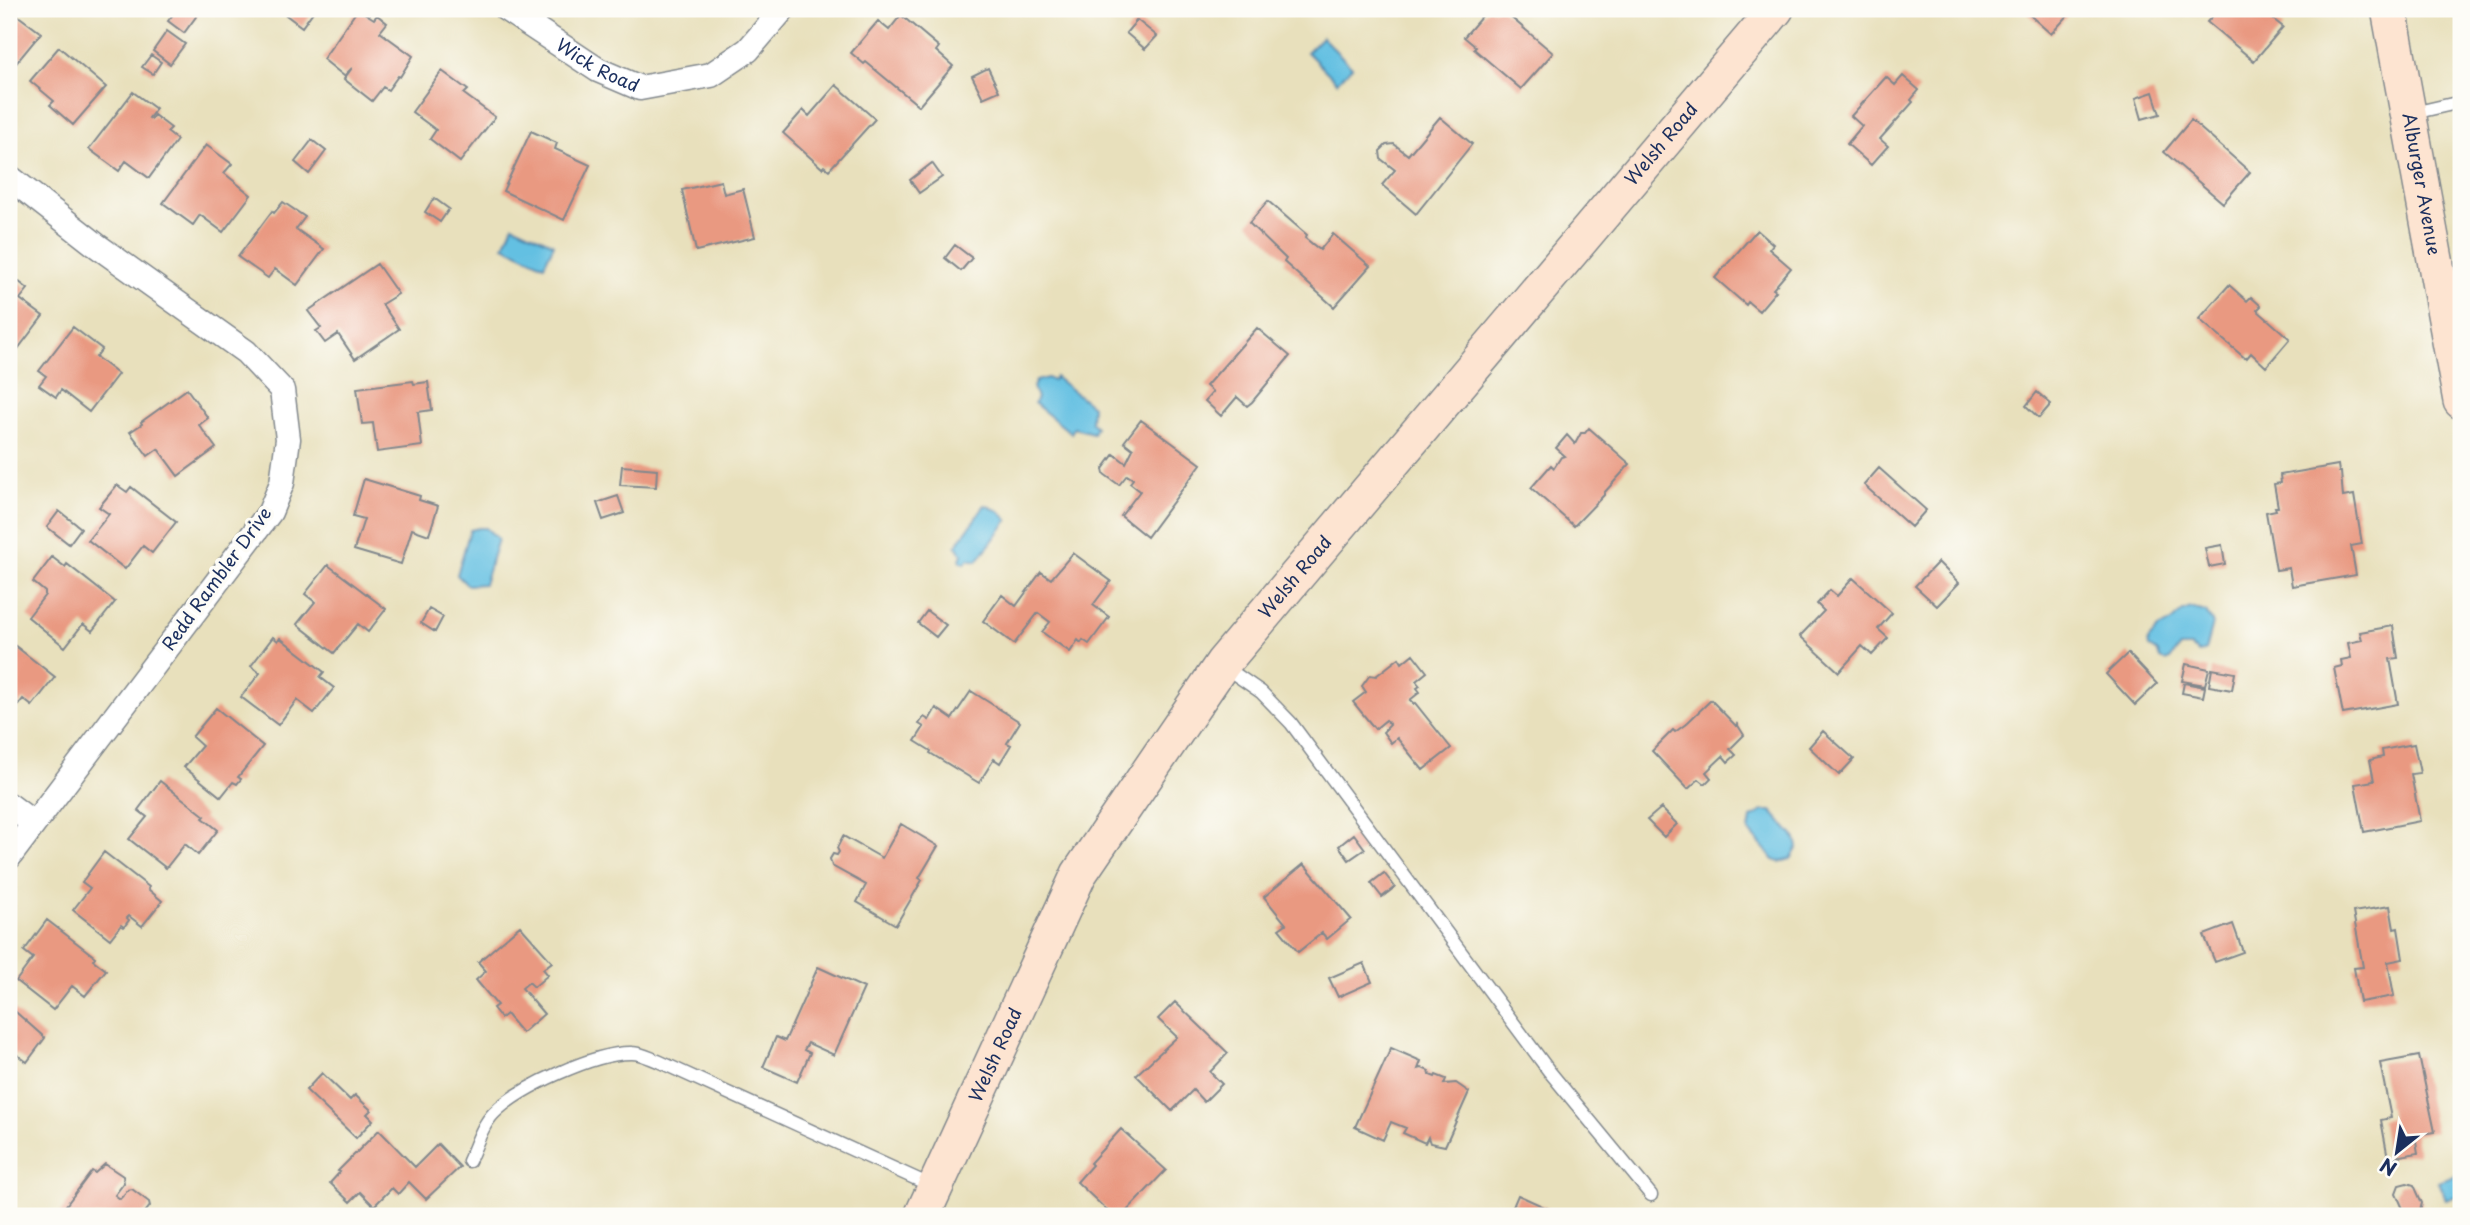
<svg xmlns="http://www.w3.org/2000/svg" width="2470" height="1225" font-family="'Playpen Sans',sans-serif">
<rect width="100%" height="100%" fill="#fdfcf7"/>
<filter id="ink" filterUnits="userSpaceOnUse"><feTurbulence type="fractalNoise" baseFrequency=".0143" numOctaves="2"/><feDisplacementMap in="SourceGraphic" scale="14" xChannelSelector="R" yChannelSelector="G"/><feConvolveMatrix kernelMatrix="1 2 1 2 8 2 1 2 1" color-interpolation-filters="sRGB"/></filter>
<filter id="wash" filterUnits="userSpaceOnUse"><feTurbulence type="fractalNoise" baseFrequency=".00686" numOctaves="4" result="noise"/><feDisplacementMap in="SourceGraphic" scale="28" xChannelSelector="R" yChannelSelector="G"/><feGaussianBlur stdDeviation="1.57" result="paint"/><feColorMatrix in="noise" values="0 0 0 0 0 0 0 0 0 0 0 0 0 0 0 0 0 1.4 0 .05"/><feComposite in="paint" operator="in"/></filter>
<g filter="url(#wash)">
<rect width="100%" height="100%" fill="#e8e0bc"/>
<path fill="#64c0e2" stroke="#4078a0" stroke-width="2" d="M1322 37 1352 67 1337 82 1307 52Z
M513 225 554 244 544 265 504 246Z
M1055 377 1092 406 1091 422 1096 427 1093 433 1074 428 1071 433 1034 403 1037 398 1033 387 1036 381 1047 378 1053 381Z
M985 505 999 511 1008 520 977 561 969 559 965 563 961 562 960 560 962 554 956 546Z
M479 528H486L498 539 484 584 467 585 457 575 470 530Z
M2191 608 2206 612 2213 624 2206 650 2199 653 2191 647H2180L2170 659 2165 661 2160 659 2158 653 2149 647 2148 640 2159 628 2171 622 2183 611Z
M1763 811H1771L1796 839 1798 847 1791 859 1780 862 1774 860 1749 831 1751 818Z
M2461 1173V1194L2446 1200 2439 1182Z"/>
<g id="blocks">
<path fill="#e99981" d="M9 9 41 33 9 72Z
M177 9H190L198 14 184 33 168 21Z
M278 9H315L302 27Z
M358 9 374 19 377 15 387 23 380 32 413 56 400 77 398 76 388 90 383 87 372 101 344 79 352 68 344 76 323 59Z
M1488 9H1501L1553 53 1521 89 1474 49 1476 47 1464 37Z
M2023 9H2074L2051 34Z
M2219 9H2267L2264 12 2283 27 2254 61 2207 22Z
M901 15 939 47 936 51 953 66 919 106 866 62 864 64 851 53 878 21 889 30Z
M1137 20 1157 36 1145 49 1126 33Z
M167 31 185 44 170 64 153 51Z
M59 47 106 87 73 125 50 105 54 101 30 81Z
M151 55 161 62 153 74 142 67Z
M988 68 999 91 983 98 972 76Z
M442 71 468 90 464 94 495 117 460 162 430 139 436 130 412 112Z
M1903 76 1919 90 1911 100 1913 102 1880 139 1888 146 1871 165 1847 144 1862 126 1851 116 1886 77 1895 85Z
M836 85 875 119 829 170 824 166 822 168 783 133 803 110 809 116Z
M133 92 156 109 149 118 151 119 154 115 171 128 167 132 177 140 149 178 126 161 119 171 89 149Z
M2153 92 2160 114 2142 119 2136 98Z
M1440 117 1472 144 1416 214 1382 185 1395 170 1381 159 1380 151 1386 145 1394 144 1408 155Z
M2191 120 2250 172 2223 203 2164 152Z
M531 131 557 143 555 149 590 165 564 220 503 191Z
M312 140 326 151 309 174 295 162Z
M206 145 232 164 224 173 251 195 223 232 200 215 193 225 163 203Z
M932 163 942 177 919 193 910 180Z
M721 181 724 194 743 189 755 237 696 251 682 190Z
M434 198 449 209 440 222 425 212Z
M1268 201 1307 235 1305 238 1320 250 1333 234 1370 266 1334 307 1284 262 1286 259 1249 223Z
M283 202 305 217 296 229 324 249 297 285 275 269 268 278 238 257 272 211 274 213Z
M1757 230 1773 244 1769 249 1791 268 1773 289 1776 291 1759 311 1748 302 1746 305 1715 278Z
M955 245 972 258 961 271 945 258Z
M377 264 398 294 382 304 399 329 355 359 338 334 325 343 316 331 321 328 308 311Z
M9 274 28 289 20 299 43 316 14 354 9 350Z
M2229 285 2247 301 2251 297 2261 306 2257 310 2290 339 2266 367 2251 353 2246 359 2199 319Z
M73 327 102 349 96 357 118 374 89 412 61 390 56 397 39 385 46 376 39 371Z
M1257 328 1290 356 1252 402 1247 406 1237 397 1221 416 1205 401 1213 392 1206 386Z
M413 381 414 384 428 382 432 410 418 412 422 446 377 452 373 423 362 424 357 388Z
M187 389 208 418 199 425 216 448 178 476 158 449 148 456 130 432 142 424 141 422Z
M2037 392 2051 404 2039 418 2026 406Z
M1141 420 1201 464 1147 537 1121 516 1140 491 1130 483 1133 479 1127 475 1119 485 1104 474 1103 469 1114 454 1126 463 1133 449 1124 442Z
M1589 428 1630 464 1604 493V495L1574 526 1531 488 1551 465 1554 468 1561 457 1565 456 1556 448 1567 435 1575 444 1581 433H1585Z
M2338 465 2339 472H2341L2343 497 2354 495 2362 544 2351 546 2356 575 2292 586 2289 568 2276 570 2266 512 2276 510 2275 507H2278L2274 484 2281 483 2280 475Z
M622 466 657 469 656 487 620 485Z
M1879 468 1926 510 1911 527 1864 485Z
M364 479 420 496 419 500 438 506 429 535 412 529 401 564 354 550 364 519 353 516Z
M117 485 127 492 131 487 176 522 152 553 143 546 125 569 88 540 109 514 99 507Z
M618 496 624 513 603 520 597 503Z
M59 511 81 528 69 544 47 527Z
M2222 545 2225 564 2209 567 2205 548Z
M1073 553 1111 581 1093 605 1109 617 1089 644 1083 640 1081 643 1078 640 1070 652 1042 632 1050 622 1038 613 1014 644 983 621 1002 595 1016 606 1041 572 1051 579Z
M52 557 65 567 67 564 115 602 92 631 83 624 65 647 28 617 45 595V592L33 582Z
M1938 562 1959 583 1937 606 1915 586Z
M328 565 386 609 368 632 358 624 334 653 297 624 315 602 305 594Z
M1853 578 1892 613 1878 629 1888 638 1872 655 1862 646 1839 672 1800 636 1824 611 1817 604 1830 590 1837 596Z
M429 609 443 617 435 632 421 623Z
M927 611 946 625 936 637 918 623Z
M2393 626 2398 658 2390 659 2398 704 2343 714 2334 668 2342 666 2341 660 2351 658 2348 643 2362 640 2360 632Z
M273 637 278 641 280 638 324 672 320 677 334 688 314 713 297 700 278 725 241 697 260 673 251 666Z
M9 641 55 677 32 706 23 699 9 717Z
M2128 653 2157 684 2135 705 2106 674Z
M1413 654 1427 672 1416 681 1420 686 1417 688 1420 692 1410 700 1414 704 1415 703 1451 748 1423 770 1397 738 1391 743 1383 732 1390 725 1386 720 1375 729 1353 702 1366 692 1362 686 1370 675 1376 676 1399 658 1402 663Z
M2186 664 2209 669 2205 685 2182 681Z
M2212 669 2235 673 2232 690 2209 686Z
M2184 683 2205 687 2203 697 2182 693Z
M971 691 1020 722 1007 743 1011 745 1000 763 994 759 979 783 930 753 931 751 915 741 924 727 919 724 924 717 929 720 936 708 952 719Z
M1711 700 1736 726 1737 724 1744 735 1730 749 1736 755 1728 762 1723 756 1706 772 1711 778 1705 784 1699 779 1688 789 1652 751 1673 730 1675 732 1686 724Z
M216 708 263 746 238 777 241 779 237 784 233 782 221 797 184 767 202 746 192 737Z
M1823 731 1854 759 1839 775 1809 747Z
M2414 744 2420 773 2411 774 2420 821 2364 832 2355 784 2374 781 2370 760 2383 757 2382 750Z
M160 781 205 816 203 818 218 830 198 855 185 844 166 868 129 839 147 817 138 810Z
M1661 808 1677 824 1664 837 1647 820Z
M901 824 938 846 919 878 922 880 896 925 857 902 866 885 832 866 830 859 833 854 837 855 839 852 837 848 843 836 882 858Z
M1354 834 1365 849 1349 860 1339 846Z
M104 852 149 887 148 889 162 901 142 926 129 916 127 918 129 920 124 927 121 925 110 939 73 910 90 888 82 882Z
M1304 864 1351 919 1327 939 1322 933 1298 952 1279 929 1286 924 1264 897Z
M1384 873 1395 887 1382 897 1371 883Z
M2390 906 2394 929 2398 928 2403 959 2388 962 2394 996 2360 1002 2354 968 2363 967 2353 912Z
M47 920 95 957 93 960 106 970 85 996 72 986 53 1010 16 981 33 958 24 951Z
M2233 924 2243 952 2215 962 2204 935Z
M520 926 552 962 543 969 548 975 534 987 529 982 522 988 544 1014 522 1033 506 1014 501 1018 493 1008 497 1005 476 980 486 971 478 962Z
M1364 963 1372 982 1338 997 1329 978Z
M818 967 864 988 834 1055 808 1043 804 1050 810 1053 797 1082 763 1067 776 1037 785 1041Z
M1175 1002 1228 1053 1210 1072 1222 1084 1204 1102 1193 1090 1172 1111 1136 1075 1177 1037 1158 1019Z
M9 1006 45 1038 27 1062 16 1054 9 1062Z
M1391 1048 1421 1061 1418 1069 1422 1068 1429 1071 1430 1075 1435 1077 1436 1075 1446 1079 1444 1084 1456 1083 1469 1092 1445 1146 1430 1143 1428 1137 1425 1143 1403 1133 1406 1128 1391 1122 1383 1140 1355 1127Z
M2419 1056 2435 1132 2415 1135 2418 1153 2388 1158 2381 1120 2391 1118 2380 1063Z
M322 1073 350 1100 355 1095 371 1110 367 1114 373 1120 356 1138 306 1090Z
M1121 1129 1166 1170 1122 1216H1113L1077 1182 1092 1165 1090 1163Z
M379 1130 415 1167 438 1144 460 1167 426 1199 409 1182 398 1194 392 1188 374 1206 360 1192 350 1202 330 1183 340 1172 338 1171Z
M105 1164 123 1176 124 1183 115 1195 120 1199 128 1190 132 1189 149 1202 150 1206 142 1216H58L92 1171 95 1173Z
M2407 1183 2414 1185 2422 1203 2420 1211 2411 1214 2404 1211 2396 1193 2399 1185Z
M1518 1195 1549 1209 1546 1216H1509Z
M2461 1209V1216H2452L2451 1213Z"/>
</g>
</g>
<g filter="url(#ink)">
<use href="#blocks" fill-opacity="0" stroke="#82888d" stroke-width="2"/>
<g fill="none" stroke-linecap="round" stroke-linejoin="round">
<g stroke="#82888d" stroke-width="15">
<path id="lane" d="M2409 114 2461 102
M1222 665 1261 692 1291 723 1549 1071 1651 1195
M469 1161C476 1146 482 1125 494 1113 520 1087 596 1052 632 1053 641 1053 650 1058 658 1061L932 1186"/>
</g>
<g stroke="#82888d" stroke-width="27">
<g id="street">
<path id="s1" d="M506 9 598 70 640 88 711 75 748 50 783 9"/>
<path d="M9 177 96 245 246 352 282 390 288 439 282 483 270 512 9 857"/>
<path d="M9 805 33 823"/>
</g>
</g>
<g stroke="#82888d" stroke-width="38">
<g id="secondary">
<path id="s2" d="M2389 9 2461 401"/>
<path id="s3" d="M922 1216 1079 874 1223 663 1776 9"/>
</g>
</g>
<use href="#lane" stroke="#fff" stroke-width="12"/>
<use href="#street" stroke="#fff" stroke-width="24"/>
<use href="#secondary" stroke="#fde4d1" stroke-width="35"/>
</g>
</g>
<g text-anchor="middle" stroke-width="7" stroke-linejoin="round" paint-order="stroke">
<g font-size="18" fill="#1b2f5e" stroke="#fdfcf7">
<text dy="6" stroke="none"><textPath href="#s1" startOffset="108">Wick Road</textPath></text>
<text dy="6" stroke="none"><textPath href="#s3" startOffset="1311">Welsh Road</textPath></text>
<text dy="6" stroke="none"><textPath href="#s2" startOffset="178">Alburger Avenue</textPath></text>
<text dy="6" stroke="none"><textPath href="#s3" startOffset="744">Welsh Road</textPath></text>
<text transform="translate(217 579) rotate(-54)" y="6">Redd Rambler Drive</text>
<text dy="6" stroke="none"><textPath href="#s3" startOffset="177">Welsh Road</textPath></text>
</g>
</g>
<rect width="2470" height="1225" fill="none" stroke="#fdfcf7" stroke-width="35"/>
<g transform="translate(2397 1152) rotate(210)" stroke="#fdfcf7" stroke-width="5" paint-order="stroke">
<path d="M0-5L12 26L0 18L-12 26Z" fill="#1b2f5e"/>
<text y="-10" font-size="19" font-weight="bold" text-anchor="middle" fill="#1b2f5e">N</text>
</g>
</svg>
